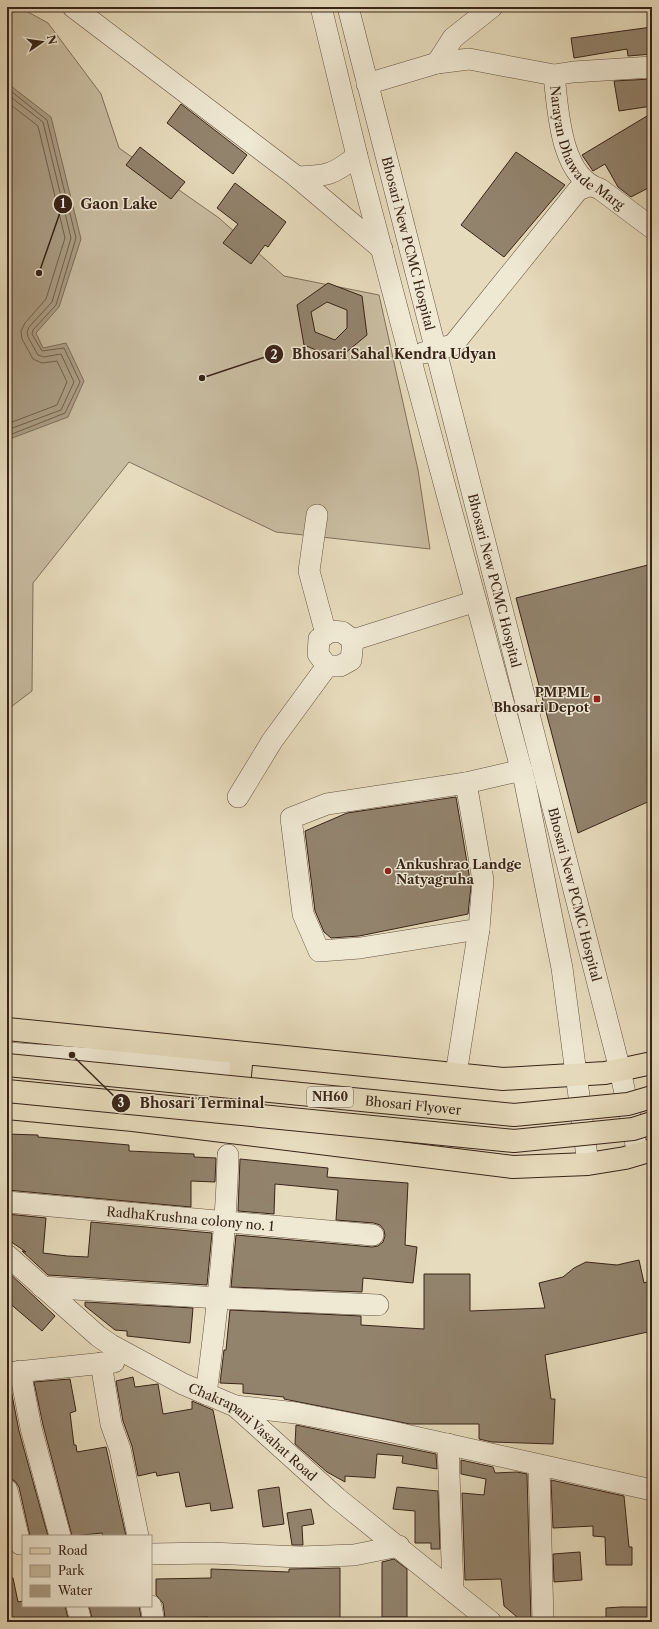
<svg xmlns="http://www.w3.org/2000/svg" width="659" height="1629" font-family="'Libre Caslon Text',serif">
<rect width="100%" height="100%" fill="#e6dbbc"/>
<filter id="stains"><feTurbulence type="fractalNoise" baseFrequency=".005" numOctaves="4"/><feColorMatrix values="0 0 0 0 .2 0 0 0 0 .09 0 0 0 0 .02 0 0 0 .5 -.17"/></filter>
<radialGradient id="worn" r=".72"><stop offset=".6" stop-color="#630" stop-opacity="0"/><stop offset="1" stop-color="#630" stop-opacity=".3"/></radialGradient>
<path fill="#c8bca0" stroke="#80705c" d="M7 7H19L48 23 101 94 119 148 219 218 284 276 379 295 418 470 430 549 276 532 129 462 33 583 32 691 7 710Z"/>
<path fill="#ab9d84" stroke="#7d6d59" d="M7 83 51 117 81 239 59 307 36 333 43 348 66 343 84 381 68 417 7 440Z"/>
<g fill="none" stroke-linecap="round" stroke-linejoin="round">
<path stroke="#72604e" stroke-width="1" d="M7 88 47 120 76 238 56 305 33 330 32 334 42 351 64 348 80 382 65 413 7 436
M7 94 43 122 71 238 52 302 29 327 27 332 28 337 38 355 44 357 61 354 74 382 61 410 7 430
M7 102 38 126 65 238 46 299 25 323 21 331 22 339 33 359 42 363 57 361 67 382 57 405 7 424"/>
</g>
<path fill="#92836d" stroke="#382418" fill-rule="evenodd" d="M652 27V54L628 56 627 49 574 58 571 38Z
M651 79 652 106 619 111 614 81Z
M181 104 247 155 233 174 167 123Z
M652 113V186L631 197 618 187 605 164 593 171 582 155Z
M140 147 185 182 171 199 126 165Z
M516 152 565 185 504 257 461 225Z
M235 183 286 222 268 247 265 245 251 264 223 243 238 224 217 208Z
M328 283 362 296 367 335 338 359 304 345 297 305ZM327 302 347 310V328L335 340 315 332 311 312Z
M652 564V800L578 833 516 598Z
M456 797 471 886 468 914 359 936 331 938 324 932 315 911 305 831 347 813Z
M7 1134 38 1135V1137L129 1145V1151L194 1154V1157L216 1158 215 1182 191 1181V1207L7 1190Z
M240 1159 328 1168 327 1177 408 1183 405 1245 417 1247 413 1283 363 1278 362 1292 231 1287 236 1235 372 1247 378 1246 383 1242 385 1236 384 1230 380 1225 374 1223 336 1220 338 1190 275 1184 274 1214 238 1211Z
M7 1214 46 1218 43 1253 67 1256 88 1257 91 1222 212 1233 207 1285 48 1275 22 1251 26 1252 7 1239Z
M639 1260 644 1283 652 1280V1331L545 1355 551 1399H555L553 1444 492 1442 479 1439V1424H410L284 1399V1397L243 1393V1384L220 1383 224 1350H226L230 1310 361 1316V1325L424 1329V1274H470V1311L545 1308 539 1283 563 1277 574 1268 586 1262 617 1265Z
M7 1271 55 1316 42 1331 7 1301Z
M85 1302 193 1308 190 1343 127 1336V1331L115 1330 85 1306Z
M133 1377 135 1387 158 1384 163 1414 192 1409V1401L213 1410 233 1508 211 1511 210 1503 186 1507 179 1472 157 1476 156 1472 138 1476 132 1446 123 1421 116 1381Z
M70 1379 76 1411 70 1413 74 1445H76L77 1452 106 1447 126 1536H103L102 1533 72 1536 43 1425 34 1382Z
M7 1385H10L19 1431 48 1536H30L19 1487 15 1481 9 1478 7 1472Z
M296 1425 436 1454 437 1469 402 1463 403 1456 377 1454 375 1478 345 1476V1482L327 1472 295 1444Z
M461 1460 493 1467 495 1473 517 1472 527 1474 531 1622H523L504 1606 501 1579 465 1580 462 1493 484 1495 486 1479 461 1474Z
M551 1480 624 1496 629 1547H632V1565H606L605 1537 593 1536V1526L553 1528Z
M279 1487 284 1524 263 1527 258 1490Z
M397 1487 438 1491 440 1549H431V1543H415V1511L393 1509Z
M311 1509 314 1524 302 1526 303 1545H292L287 1513Z
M580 1552 582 1580 554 1582 553 1554Z
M394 1559 407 1569V1617H382V1562Z
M340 1568V1622H208V1617L165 1618 163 1603 156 1595V1579L211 1578V1569L289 1572V1569Z
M13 1578 18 1602 23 1601V1606H65L69 1622H7V1579Z
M89 1606H139L142 1622H93Z
M621 1607H652V1622H606V1608Z"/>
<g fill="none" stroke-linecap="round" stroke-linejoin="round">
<g stroke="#645241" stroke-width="22">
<g id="minor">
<path d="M73 7 297 177 382 249"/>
<path d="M321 7 357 156 410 357 525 783 562 968 588 1164"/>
<path id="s1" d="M348 7 620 1070 638 1154"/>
<path d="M437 63 453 38 492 7"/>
<path id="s2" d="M652 67 573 72 554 75C558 109 560 177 600 189L652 228"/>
<path d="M367 84 437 63 469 59 554 75"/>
<path d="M297 177C327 176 333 175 357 156"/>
<path d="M423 353 453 345 578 190 589 186"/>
<path d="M317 515 309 571 326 634"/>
<path d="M331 631 342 632 353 640 351 660 340 666H327L318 654 319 639Z"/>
<path d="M353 640 476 601"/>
<path d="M466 783 483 880 479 929 360 948 319 951 303 914 291 818 327 804Z"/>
<path d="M466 783 522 770"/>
<path d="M238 797 272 741 327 666"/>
<path d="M7 1053 160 1063 240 1071"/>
<path d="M456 1074 479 929"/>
<path id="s3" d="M7 1202 373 1235"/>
<path id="s4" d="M7 1255 98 1336 111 1345 183 1384 235 1406 337 1498 491 1622"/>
<path d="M42 1287 219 1298 378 1305"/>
<path d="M101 1363 111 1424 120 1449 138 1536"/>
<path d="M20 1371 31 1428 60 1536"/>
<path d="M7 1373 114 1362"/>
<path d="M206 1394C217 1314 226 1236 228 1155"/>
<path d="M235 1406 296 1413 388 1431 652 1490"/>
<path d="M448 1444 453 1590"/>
<path d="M539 1465 543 1622"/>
<path d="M7 1490 20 1544"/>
<path d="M151 1554 210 1553 300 1557 354 1555 399 1546"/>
<path d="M77 1606 81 1622"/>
<path d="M151 1606 154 1622"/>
</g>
</g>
<g stroke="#382418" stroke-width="24">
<path id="major" d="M7 1029 503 1079 605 1073 652 1063
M7 1108 133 1120 513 1167 588 1164 625 1158 652 1150
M235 1132 242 1053"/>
</g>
<use href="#minor" stroke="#efe8d3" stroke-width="21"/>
<use href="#major" stroke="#e6dbbc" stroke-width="22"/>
<g stroke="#382418" stroke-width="24" stroke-linecap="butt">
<g id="highway-bridge">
<path id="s5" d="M7 1065 514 1115 628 1104 652 1097"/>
<path d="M7 1091 514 1141 633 1129 652 1123"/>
</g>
</g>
<use href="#highway-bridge" stroke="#e6dbbc" stroke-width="22"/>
</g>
<g fill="#8f2418" stroke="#efe8d3" stroke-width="1.5">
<rect x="593" y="695" width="8" height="8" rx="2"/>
<circle cx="388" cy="871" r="4"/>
</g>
<g text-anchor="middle" stroke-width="3" stroke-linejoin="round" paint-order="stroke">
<rect fill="#efe8d3" stroke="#6f5f50" stroke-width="1" x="307" y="1087" width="46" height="20" rx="3"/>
<g font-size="12" font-weight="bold" fill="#382418">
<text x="330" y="1101">NH60</text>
</g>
<g font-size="13" fill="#382418" stroke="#efe8d3">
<text dy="5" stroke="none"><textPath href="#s2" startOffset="183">Narayan Dhawade Marg</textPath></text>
<text dy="5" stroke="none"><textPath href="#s1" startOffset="244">Bhosari New PCMC Hospital</textPath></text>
<text dy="5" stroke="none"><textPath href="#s1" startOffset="592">Bhosari New PCMC Hospital</textPath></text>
<text dy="5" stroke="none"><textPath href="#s1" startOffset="916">Bhosari New PCMC Hospital</textPath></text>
<text dy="5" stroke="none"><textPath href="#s5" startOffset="408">Bhosari Flyover</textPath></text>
<text dy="5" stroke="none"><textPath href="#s3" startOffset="184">RadhaKrushna colony no. 1</textPath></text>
<text dy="5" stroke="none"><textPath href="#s4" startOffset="305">Chakrapani Vasahat Road</textPath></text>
</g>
<g font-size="13" font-weight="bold" fill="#382418" stroke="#efe8d3" text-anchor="end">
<text x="589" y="697">PMPML<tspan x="589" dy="15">Bhosari Depot</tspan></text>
<text x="396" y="869" text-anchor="start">Ankushrao Landge<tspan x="396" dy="15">Natyagruha</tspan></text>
</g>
</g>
<path fill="none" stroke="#382418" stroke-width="1.5" d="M39 273L63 204M202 378L274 354M72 1055L121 1103"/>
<g fill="#382418" stroke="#efe8d3" stroke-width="1.5">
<circle cx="39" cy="273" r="4"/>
<circle cx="202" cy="378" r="4"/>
<circle cx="72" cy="1055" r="4"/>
<circle cx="63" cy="204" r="10"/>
<circle cx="274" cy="354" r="10"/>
<circle cx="121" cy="1103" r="10"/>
</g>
<g font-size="12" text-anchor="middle" font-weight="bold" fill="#fff">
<text x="63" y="208">1</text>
<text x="274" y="359">2</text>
<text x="121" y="1107">3</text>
</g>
<g font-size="14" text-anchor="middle" font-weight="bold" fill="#382418" stroke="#efe8d3" stroke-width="3" stroke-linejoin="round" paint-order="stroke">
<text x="119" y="209">Gaon Lake</text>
<text x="394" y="359">Bhosari Sahal Kendra Udyan</text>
<text x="202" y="1108">Bhosari Terminal</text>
</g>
<rect width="659" height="1629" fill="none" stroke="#e6dbbc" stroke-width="24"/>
<rect x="8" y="8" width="643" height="1613" fill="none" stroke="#382418" stroke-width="2"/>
<rect x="12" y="12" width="635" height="1605" fill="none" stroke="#382418"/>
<rect x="22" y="1535" width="130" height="72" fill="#efe8d3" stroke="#a69a88"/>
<rect x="30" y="1548" width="20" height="6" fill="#e6dbbc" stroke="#a69a88"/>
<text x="58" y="1555" font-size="12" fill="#382418">Road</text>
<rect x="30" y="1565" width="20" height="12" fill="#c8bca0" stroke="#a69a88"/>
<text x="58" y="1575" font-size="12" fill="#382418">Park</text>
<rect x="30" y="1585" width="20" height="12" fill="#ab9d84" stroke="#a69a88"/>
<text x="58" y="1595" font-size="12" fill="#382418">Water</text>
<g transform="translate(42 42) rotate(77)" stroke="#efe8d3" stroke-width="3" paint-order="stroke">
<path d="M0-3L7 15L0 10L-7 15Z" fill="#382418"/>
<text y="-6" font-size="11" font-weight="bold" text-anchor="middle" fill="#382418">N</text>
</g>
<rect width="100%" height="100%" filter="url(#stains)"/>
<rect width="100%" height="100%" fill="url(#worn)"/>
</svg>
